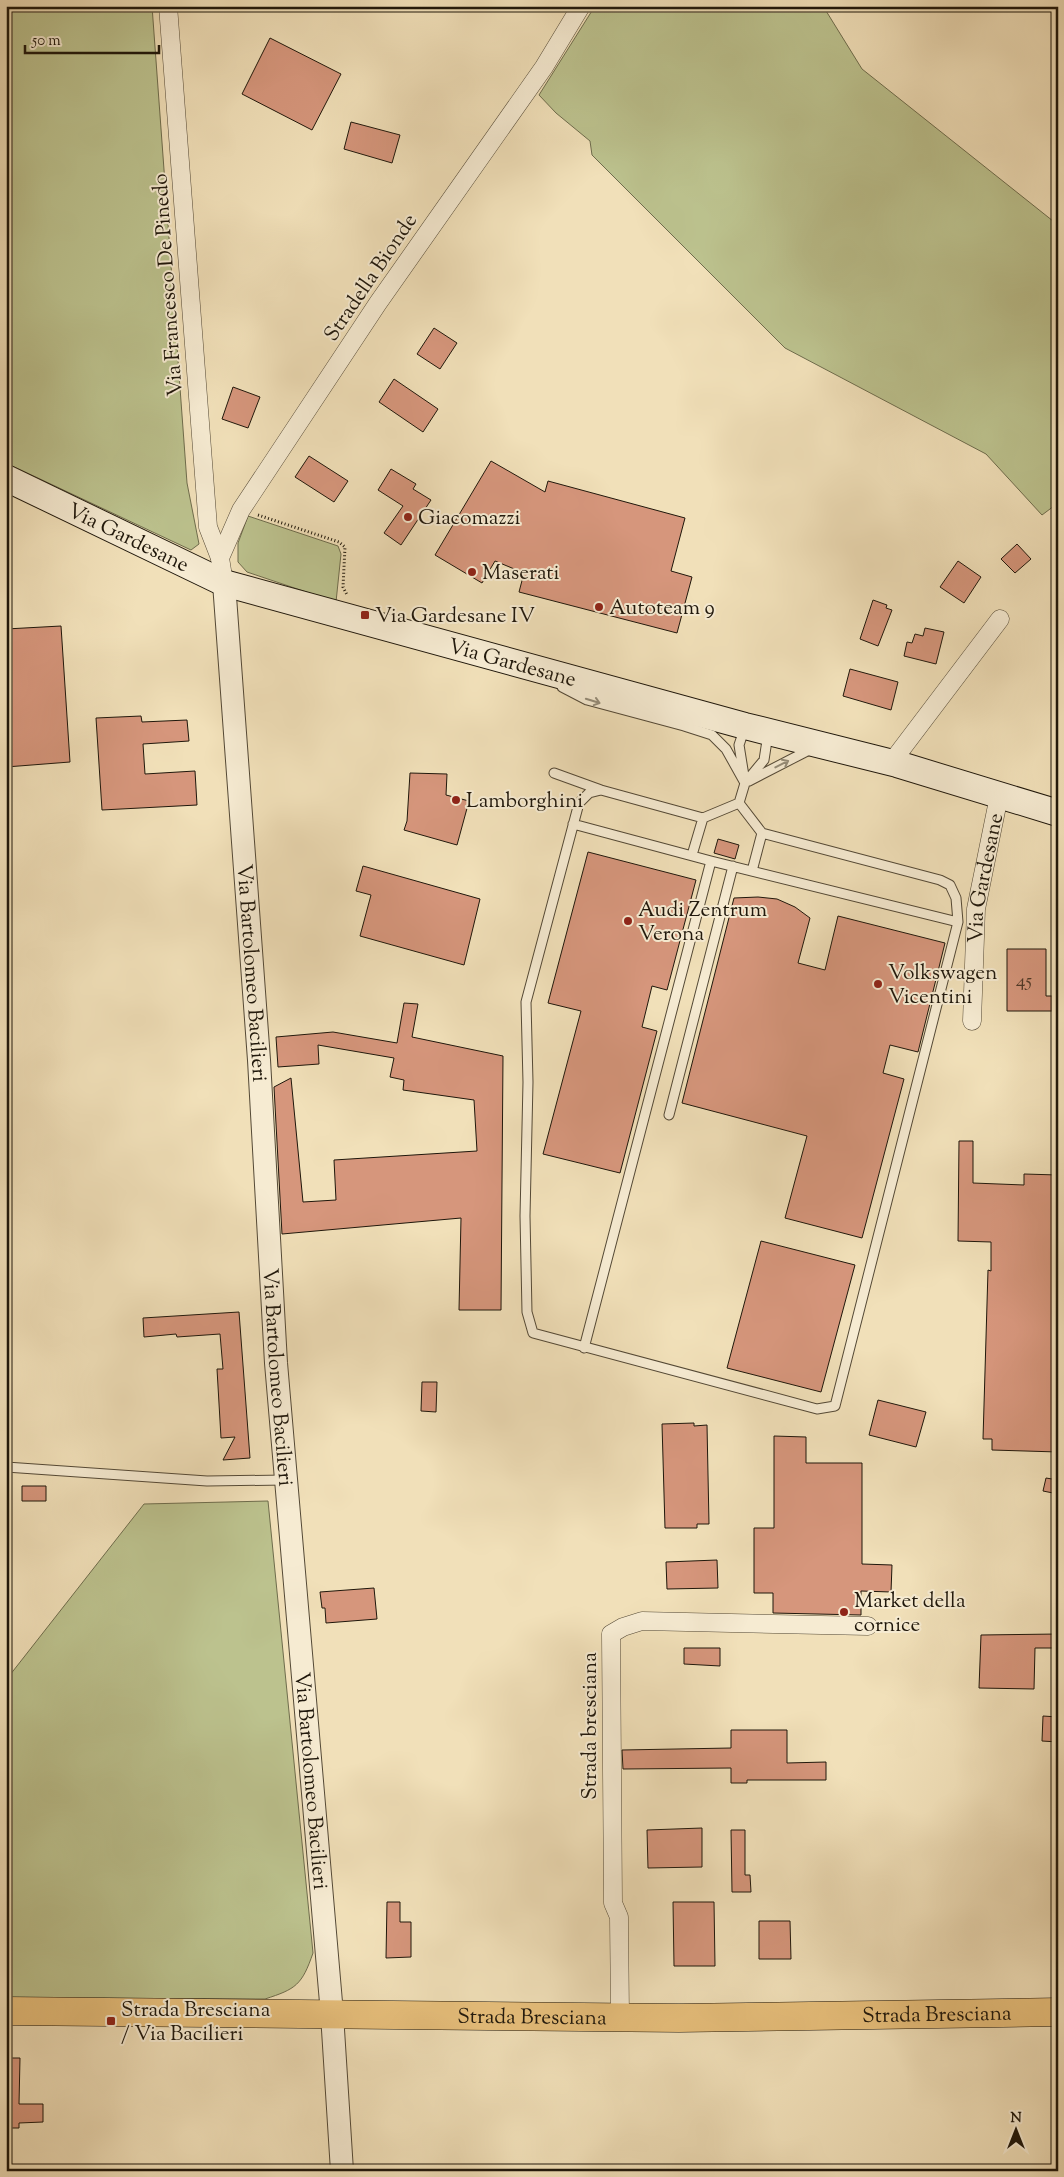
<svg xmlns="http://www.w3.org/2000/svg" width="1064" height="2177" font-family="'Sorts Mill Goudy',serif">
<rect width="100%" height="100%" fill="#f1e0b9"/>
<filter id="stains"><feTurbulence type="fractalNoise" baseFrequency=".004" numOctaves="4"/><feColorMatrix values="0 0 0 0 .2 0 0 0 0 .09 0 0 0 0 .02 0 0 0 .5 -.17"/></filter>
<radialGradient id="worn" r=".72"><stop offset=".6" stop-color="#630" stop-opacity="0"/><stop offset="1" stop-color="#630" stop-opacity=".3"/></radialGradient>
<path fill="#bcc28e" stroke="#6e6c4c" d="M6 6H152L187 483 199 544 191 550 6 463Z
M595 6H823L862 69 1058 225V503L1042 515 986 454 785 348 592 155 590 141 556 113 539 95Z
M248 516 338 546 341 554 336 602 247 572 238 562V543Z
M268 1501 313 1953C302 1985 296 1989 265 1999L6 1998V1680L144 1504Z"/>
<path fill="#d6967c" stroke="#1f170b" d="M270 38 341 74 312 130 242 94Z
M351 122 400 135 392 163 344 149Z
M434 328 457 343 440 369 417 354Z
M394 379 438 409 423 432 379 402Z
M233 387 260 397 248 428 222 419Z
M309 456 348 481 334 502 295 477Z
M491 461 545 492 548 481 685 518 671 571 692 577 677 633 519 592 524 573 495 561 482 583 435 555Z
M391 469 416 484 413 489 431 500 401 545 384 533 403 506 378 490Z
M1017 544 1031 559 1015 573 1001 559Z
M958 561 981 577 964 603 940 587Z
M873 600 887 605 886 608 892 610 878 646 860 639Z
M61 626 70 762 6 767V629Z
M925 628 944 632 936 664 904 656 907 642 912 643 915 634 923 636Z
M850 669 898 682 891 710 843 696Z
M141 716 142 722 187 720 189 741 143 744 145 774 195 771 197 805 102 810 96 718Z
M410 773 447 774 446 795 469 801 457 845 404 830 407 821Z
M718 839 739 845 735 859 714 853Z
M588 852 696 880 667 990 652 986 642 1027 657 1031 620 1173 543 1154 581 1011 548 1003Z
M363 866 480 899 464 965 360 936 371 895 356 891Z
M758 897 777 899 795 907 810 918 798 963 825 970 838 916 945 943 918 1052 890 1045 883 1073 904 1079 862 1238 785 1218 807 1136 682 1103 734 898Z
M1007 949H1046V996H1052V1011H1007Z
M404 1003 418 1004 412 1037 503 1056 501 1310H459L461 1218 282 1234 274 1087 291 1078 303 1202 336 1200 334 1160 477 1151 474 1100 403 1090 404 1080 390 1077 394 1058 318 1045 319 1064 278 1067 276 1037 333 1032 397 1043Z
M959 1141H973V1183L1024 1185V1174L1058 1175V1452L992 1450V1439H983L988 1270 991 1271V1242L958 1241Z
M761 1241 855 1265 821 1392 727 1368Z
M239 1312 250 1458 223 1460 235 1437 221 1438 217 1369H223L220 1334 177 1337 176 1334 144 1337 143 1318Z
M422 1382H437L436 1412 421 1411Z
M878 1400 926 1412 916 1447 869 1435Z
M694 1423V1426L707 1425 709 1524H697V1528H665L662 1424Z
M774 1436 806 1437V1463H862V1564L892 1565 891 1592 861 1591V1615L773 1613V1593H754V1528H774Z
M1046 1478 1058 1480V1494L1043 1491Z
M22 1486H46V1501H22Z
M717 1560 718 1588 667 1589 666 1562Z
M374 1588 377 1619 326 1623 325 1608H322L320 1592Z
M1058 1634V1648H1035L1034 1689 979 1688 981 1635Z
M684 1648H720V1666L684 1664Z
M1043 1716 1058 1717V1742L1042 1741Z
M731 1730H787V1763L826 1762V1780H747V1783H731V1768L623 1769 622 1750 731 1748Z
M702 1828V1867L648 1868 647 1830Z
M731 1830H745V1875H750L751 1892H732Z
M387 1902H400V1922H411V1957L386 1958Z
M673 1902H714L715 1966H674Z
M759 1921H790L791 1959H759Z
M6 2058H20L19 2104H43V2122L19 2123V2128H6Z"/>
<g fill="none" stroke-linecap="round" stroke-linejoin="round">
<g stroke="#544936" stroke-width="11">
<path id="service" d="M562 687 587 700 684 726 712 735 726 749 745 783
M554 773 601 790 703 818 739 803 745 783 764 760 768 734
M744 776 739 745 745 727
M749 781 811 749
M601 790 589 793 579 803 526 1002 528 1082 525 1216 527 1312 533 1333 817 1409 835 1406 958 922
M573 824 711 861 958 922 956 898 950 885 940 880 762 833 739 803
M692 855 703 818
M752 871 762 833
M669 1115 733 866
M584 1348 711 861
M6 1467 207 1481 285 1480"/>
</g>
<g stroke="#544936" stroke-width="19">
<g id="minor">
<path d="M168 6 208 527 220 558"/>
<path d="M224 583 220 558 241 510 378 303 544 67 581 6"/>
<path d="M891 763 1000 619"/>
<path id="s1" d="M972 1021 976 909 999 796"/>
<path d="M620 2017 619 1917 613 1903 611 1634 623 1627 642 1621 868 1626"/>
</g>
</g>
<g stroke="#544936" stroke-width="24">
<g id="tertiary">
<path id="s2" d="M224 583 259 1060 276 1363 332 2014 342 2171"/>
</g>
</g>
<g stroke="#1f170b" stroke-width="28">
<g id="secondary">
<path id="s3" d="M6 478 224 583 745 726 897 764 1058 813"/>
</g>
</g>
<g stroke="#1f170b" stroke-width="29">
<g id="primary">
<path id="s4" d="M6 2011 679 2018 1058 2012"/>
</g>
</g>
<path stroke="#1f170b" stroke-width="3" stroke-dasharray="1 2.5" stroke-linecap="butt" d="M258 515 339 542 345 547 343 587 347 595"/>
<use href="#service" stroke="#f6ebd2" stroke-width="9"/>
<use href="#minor" stroke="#f6ebd2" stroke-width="18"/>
<use href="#tertiary" stroke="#f6ebd2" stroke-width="22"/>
<use href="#secondary" stroke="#f6ebd2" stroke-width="26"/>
<use href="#primary" stroke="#e8c07c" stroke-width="28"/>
</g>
<defs><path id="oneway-shaft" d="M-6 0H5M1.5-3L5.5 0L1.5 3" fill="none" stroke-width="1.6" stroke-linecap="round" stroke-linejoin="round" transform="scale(1.25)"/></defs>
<g stroke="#958c78">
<use href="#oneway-shaft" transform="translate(593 701) rotate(17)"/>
<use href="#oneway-shaft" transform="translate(782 764) rotate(-27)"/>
</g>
<g fill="#8f2418" stroke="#f6ebd2" stroke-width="2">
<circle cx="408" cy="517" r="5"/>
<circle cx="472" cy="572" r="5"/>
<circle cx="599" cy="607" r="5"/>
<rect x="360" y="610" width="10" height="10" rx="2.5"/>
<circle cx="456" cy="800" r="5"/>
<circle cx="628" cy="921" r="5"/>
<circle cx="878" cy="984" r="5"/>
<circle cx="844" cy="1612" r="5"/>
<rect x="106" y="2016" width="10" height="10" rx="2.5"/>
</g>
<g text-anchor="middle" stroke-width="4" stroke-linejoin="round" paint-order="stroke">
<g font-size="19" fill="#4d3727">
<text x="1024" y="986">45</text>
</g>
<g font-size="21" fill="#1f170b" stroke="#f6ebd2">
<text transform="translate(370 277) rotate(-56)" y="7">Stradella Bionde</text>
<text transform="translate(167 285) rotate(-94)" y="7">Via Francesco De Pinedo</text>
<text dy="7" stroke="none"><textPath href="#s3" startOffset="136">Via Gardesane</textPath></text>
<text dy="7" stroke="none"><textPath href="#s3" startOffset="541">Via Gardesane</textPath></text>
<text dy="7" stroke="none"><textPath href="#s1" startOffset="144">Via Gardesane</textPath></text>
<text dy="7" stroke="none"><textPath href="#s2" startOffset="391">Via Bartolomeo Bacilieri</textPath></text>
<text dy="7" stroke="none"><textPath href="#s2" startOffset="796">Via Bartolomeo Bacilieri</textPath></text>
<text transform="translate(589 1726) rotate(-90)" y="7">Strada bresciana</text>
<text dy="7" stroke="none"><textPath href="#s2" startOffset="1201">Via Bartolomeo Bacilieri</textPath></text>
<text dy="7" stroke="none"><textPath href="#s4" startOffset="931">Strada Bresciana</textPath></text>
<text dy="7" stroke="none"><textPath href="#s4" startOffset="526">Strada Bresciana</textPath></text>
</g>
<g font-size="21" fill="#1f170b" stroke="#f6ebd2" text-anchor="start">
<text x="418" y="524">Giacomazzi</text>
<text x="482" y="579">Maserati</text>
<text x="609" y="614">Autoteam 9</text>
<text x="375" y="622">Via Gardesane IV</text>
<text x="466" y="807">Lamborghini</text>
<text x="638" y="916">Audi Zentrum<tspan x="638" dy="24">Verona</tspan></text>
<text x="888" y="979">Volkswagen<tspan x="888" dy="24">Vicentini</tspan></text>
<text x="854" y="1607">Market della<tspan x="854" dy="24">cornice</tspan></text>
<text x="121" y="2016">Strada Bresciana<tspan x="121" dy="24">/ Via Bacilieri</tspan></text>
</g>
</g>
<rect width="1064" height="2177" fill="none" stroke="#f1e0b9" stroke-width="25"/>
<rect x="8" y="8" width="1049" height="2162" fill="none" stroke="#1f170b" stroke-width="2.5"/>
<rect x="12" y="12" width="1039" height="2152" fill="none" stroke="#1f170b"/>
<g transform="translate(1016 2130)" stroke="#f6ebd2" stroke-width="4" paint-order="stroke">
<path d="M0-4L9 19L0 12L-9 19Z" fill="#1f170b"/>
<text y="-8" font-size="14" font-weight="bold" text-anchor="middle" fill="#1f170b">N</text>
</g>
<path d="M25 45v8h134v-8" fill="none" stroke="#1f170b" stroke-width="2.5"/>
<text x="32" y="45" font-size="15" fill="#1f170b" stroke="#f6ebd2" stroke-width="4" paint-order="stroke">50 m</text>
<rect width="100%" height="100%" filter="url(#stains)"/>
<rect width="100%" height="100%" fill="url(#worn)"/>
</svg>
